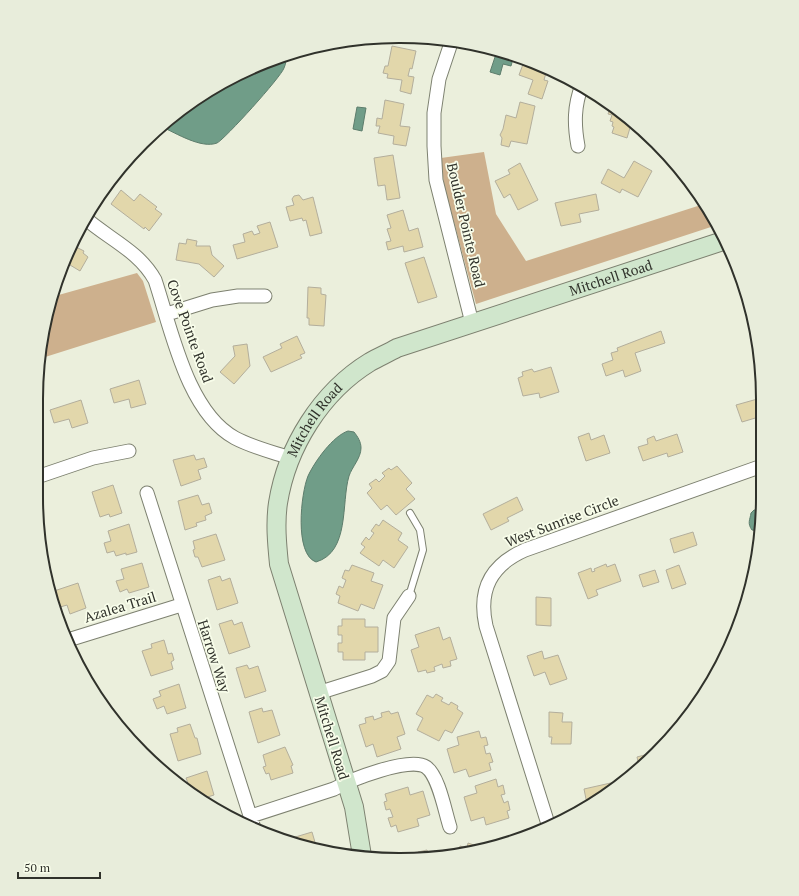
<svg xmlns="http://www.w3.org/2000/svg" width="799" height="896" font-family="'PT Serif',serif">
<rect width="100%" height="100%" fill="#ebefdc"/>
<path fill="#cdb08d" d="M484 152 496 214 526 261 704 204 717 225 476 304 444 185 441 158Z
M137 273 143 281 156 322 42 358 43 329 55 296Z"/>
<path fill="#709d88" stroke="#5d7d6c" d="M497 51 514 55 511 66 503 64 500 75 490 72Z
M287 55C286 59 286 64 284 68 281 77 225 139 217 143 201 149 176 133 162 127L178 111 239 73Z
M357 107 366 108 362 131 353 129Z
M348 431 354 432C358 437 361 442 361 448 361 458 352 467 349 476 341 503 350 552 316 562 294 554 301 493 308 476 315 461 333 436 348 431Z
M754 510H759L762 514 760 531 752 530C747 523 750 520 751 513Z"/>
<path fill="#e2d7ab" stroke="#b3ae9c" d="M392 46 416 51 412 69 410 68 408 76 414 77 411 94 400 91 402 80 387 78 388 74 383 73 385 66H388Z
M525 59 547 69 544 80 548 81 542 99 528 94 533 80 519 75Z
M385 100 404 104 400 126 410 127 406 146 393 144 394 136 378 133 380 126H376L377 118 382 119Z
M520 102 535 106 527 144 511 141 509 147 501 145 502 138 500 135 503 129 506 115 516 118Z
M611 106 632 121 627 138 612 133 614 127 612 126 613 122 610 121 612 115 608 114Z
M393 155 400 198 387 200 385 185 378 186 374 158Z
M634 161 652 171 638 197 622 189 620 193 601 183 608 169 624 178Z
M520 163 538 200 518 210 510 194 504 198 495 181 510 174 508 170Z
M121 190 134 201 140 194 157 207 155 209 162 214 149 231 145 227 144 229 111 204Z
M596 194 599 210 579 214 581 222 561 226 555 203Z
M299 195 303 200 313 197 322 233 310 236 306 220 303 221 302 218 290 221 286 207 294 205 292 199 294 196Z
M403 210 409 231 418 228 423 247 404 252 403 246 388 250 386 242 391 241 387 229 391 228 387 215Z
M270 222 278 247 237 259 233 245 245 242 243 234 252 231 254 235 260 233 257 226Z
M187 239 197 241 196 246H210L212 255 224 266 214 277 199 264 176 260 179 243 186 244Z
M74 246 84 251 83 253 88 257 80 271 70 265 65 269Z
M424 257 437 297 418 303 405 263Z
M308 287 321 288V294L326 295 324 326 309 325V318H307Z
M661 331 665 343 635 353 641 371 625 377 623 370 606 376 602 364 613 360 611 353 618 351 617 348Z
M297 336 305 353 300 355 302 358 271 372 263 357 282 348 280 344Z
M247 344 250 366 234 384 220 372 235 356 233 346Z
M551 367 559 392 540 398 539 393 523 396 518 378 523 376 522 372 532 369 534 372Z
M139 380 146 404 131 408 129 399 114 403 110 389Z
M761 398 762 416 742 422 736 405Z
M81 400 88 423 72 428 69 419 54 423 50 410Z
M589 433 591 440 604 435 610 453 586 461 578 437Z
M677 434 683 452 668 457 667 453 643 461 638 447 648 444 647 439 654 436 656 441Z
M194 455 196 460 204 458 207 467 198 470 201 479 181 486 173 460Z
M397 466 412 483 406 489 415 499 396 515 387 505 381 510 367 493 372 488 369 484 376 479 379 482 385 476 382 473 389 468 391 470Z
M113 485 122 513 110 517 109 514 100 517 92 492Z
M198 495 202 505 209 503 212 513 205 516 206 520 196 523 197 526 185 530 178 501Z
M517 497 523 510 507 518 509 521 491 530 483 514Z
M383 520 402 533 398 540 408 547 394 568 383 560 379 566 360 553 365 547 361 544 366 537 369 540 374 533 371 531 376 524 379 526Z
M129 524 137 552 126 555V553L116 556 114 551 107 553 104 543 111 541 108 531Z
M693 532 697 545 674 553 670 539Z
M216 534 225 560 202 567 198 557H195L193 550 195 549 193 541Z
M142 563 149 587 129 593 127 589 120 592 116 581 124 579 121 569Z
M606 564 607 567 615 564 621 581 596 590 598 595 588 599 578 573 591 568 592 572 595 571 594 569Z
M352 565 374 573 371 581 383 585 374 609 361 604 358 611 338 603 340 596 336 594 339 586 343 588 346 580 342 578 345 570 349 571Z
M679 565 686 584 672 589 666 570Z
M655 570 659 582 643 587 639 575Z
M220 576 222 581 230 578 238 603 217 610 208 580Z
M78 583 86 608 70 614 67 605 57 608 51 592Z
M536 597 551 598V626L536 625Z
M342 619H365V627H378V652H365V660H343V652H338V643H342V635H338V626H342Z
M232 620 234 625 242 622 250 647 229 654 219 624Z
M439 627 443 640 450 637 457 659 450 661 451 666 443 668 442 664 434 667 435 671 427 673 426 670 418 672 411 650 419 647 415 635Z
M164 640 168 654 172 653 174 660 171 662 173 669 151 676 142 651 152 648 151 644Z
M542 651 544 659 558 655 567 679 550 685 545 672 534 676 527 656Z
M247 665 249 669 258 666 266 691 245 698 236 668Z
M179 684 186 708 167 714 164 706 157 709 153 699 161 696 159 691Z
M436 694 443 698 441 701 449 705 451 702 458 706 457 709 463 713 452 733 445 730 439 741 417 730 423 718 416 714 427 695 433 698Z
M262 708 263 712 272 710 280 735 258 743 249 712Z
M389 711 391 714 398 712 405 734 397 737 401 749 377 757 373 744 366 747 359 725 366 723 365 718 373 716 374 720 382 717 381 713Z
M549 712 563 713 562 722H572L571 744H551L552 737H549Z
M190 724 195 738H197L201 754 178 761 170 734 178 732 177 728Z
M479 731 481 738 486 737 488 745 484 746 486 754 490 753 493 762 489 763 491 770 469 777 466 769 454 773 447 749 459 745 457 737Z
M285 747 293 765 291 766 293 773 271 780 269 773 266 774 263 767 266 766 263 755Z
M652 753 639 766 637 757Z
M207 771 214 795 201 799 180 786 188 783 186 778Z
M496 779 498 787 503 785 505 794 501 795 504 803 508 801 510 810 507 811 509 818 486 825 484 817 471 821 464 797 477 793 475 786Z
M615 782 617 787 587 804 584 789Z
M408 787 410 795 423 791 430 815 417 819 419 826 398 832 396 825 391 827 388 818 393 817 390 809 386 810 384 802 387 801 385 794Z
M312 832 317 849 293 841 292 838Z
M468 843 477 846 476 850 458 852 460 846 467 848Z
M427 850 428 853 435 851 436 855 403 860 402 857 410 854 412 858 419 856 418 852Z"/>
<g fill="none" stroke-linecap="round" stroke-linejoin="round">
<g stroke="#7d8170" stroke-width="8">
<path id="service" d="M409 596 423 550 420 530 410 513"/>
</g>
<g stroke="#7d8170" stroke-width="15">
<path id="minor" d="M452 40 439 79 434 113V146L436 180 472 323
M578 146C574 124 574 106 582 85
M85 218C109 239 139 251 155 280 171 328 187 412 235 438 252 447 272 452 290 458
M167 314 212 300 238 296H265
M37 477 93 458 129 451
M147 493 254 828
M68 640 181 605
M318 693 372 676 382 671 389 661 394 618 409 596
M251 816 334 789C350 780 410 756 426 767 439 776 445 812 450 827
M549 827 486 626C478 590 491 565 525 550L762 466"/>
</g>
<g stroke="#7d8170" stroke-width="20">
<g id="secondary">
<path id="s1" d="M362 856 354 807 279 564C277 544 275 523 278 503 287 447 321 392 370 362 379 357 388 353 397 348L726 240"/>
</g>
</g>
<use href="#service" stroke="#fff" stroke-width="6"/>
<use href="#minor" stroke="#fff" stroke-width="13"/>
<use href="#secondary" stroke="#d0e6cc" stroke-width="18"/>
</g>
<g text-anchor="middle" stroke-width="3.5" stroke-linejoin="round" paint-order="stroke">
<g font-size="14" fill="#30322b" stroke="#f8fdea">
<text transform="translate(466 225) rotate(77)" y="5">Boulder Pointe Road</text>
<text dy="5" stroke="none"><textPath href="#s1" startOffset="794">Mitchell Road</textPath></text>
<text transform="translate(190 331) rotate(70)" y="5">Cove Pointe Road</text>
<text dy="5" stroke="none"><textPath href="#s1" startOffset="457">Mitchell Road</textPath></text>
<text transform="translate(562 521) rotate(-21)" y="5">West Sunrise Circle</text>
<text transform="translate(120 607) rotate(-17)" y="5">Azalea Trail</text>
<text transform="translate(214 656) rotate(72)" y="5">Harrow Way</text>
<text transform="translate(332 738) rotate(73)" y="5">Mitchell Road</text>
</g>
</g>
<path d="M0 0H799V896H0ZM399 43H400A356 356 0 0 1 756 399V497A356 356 0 0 1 400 853H399A356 356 0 0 1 43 497V399A356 356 0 0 1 399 43Z" fill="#e8eddb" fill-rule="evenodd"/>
<path fill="none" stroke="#30322b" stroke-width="2" d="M399 43H400A356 356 0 0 1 756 399V497A356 356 0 0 1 400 853H399A356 356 0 0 1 43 497V399A356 356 0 0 1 399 43Z"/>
<path d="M18 872v6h82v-6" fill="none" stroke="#30322b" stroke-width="2"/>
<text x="24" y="872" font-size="12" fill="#30322b" stroke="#f8fdea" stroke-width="3" paint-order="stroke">50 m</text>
</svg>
